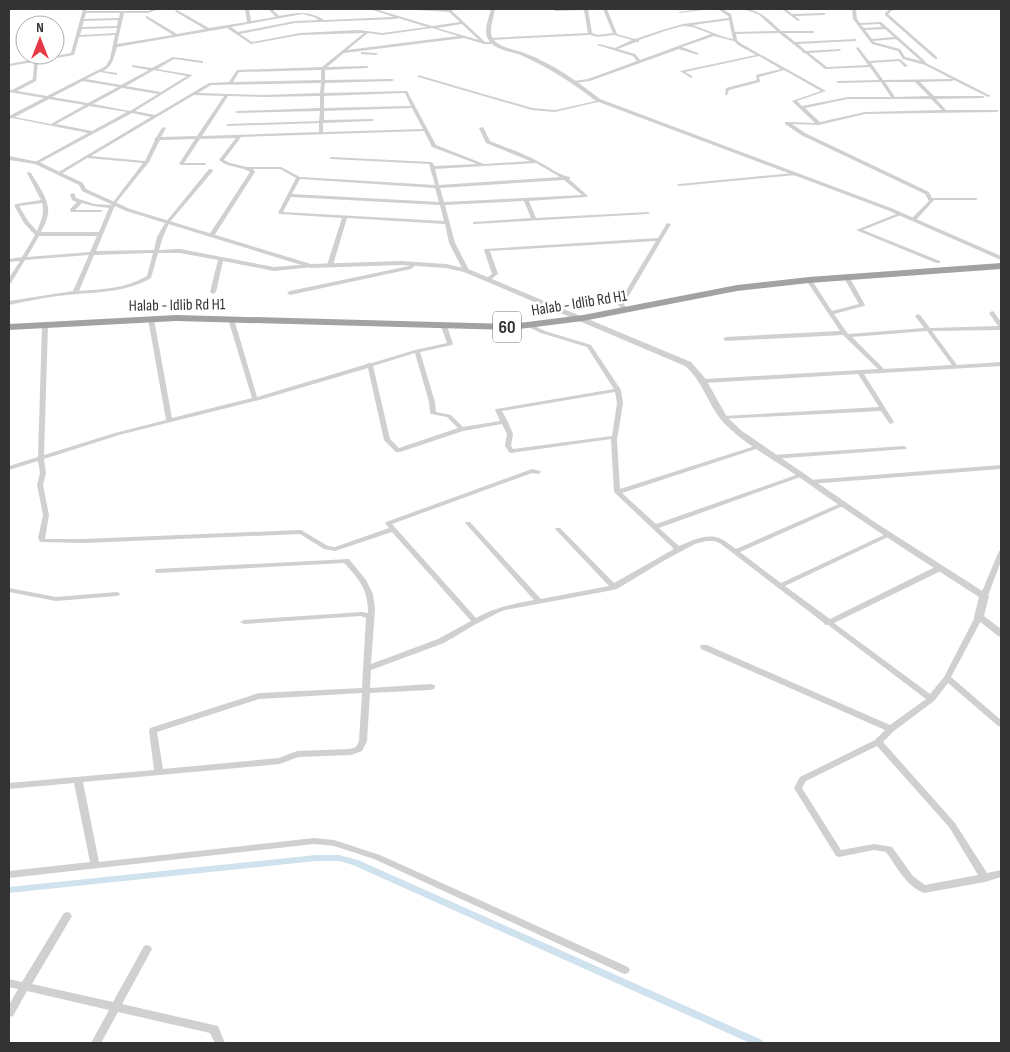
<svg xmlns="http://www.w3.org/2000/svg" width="1010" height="1052" font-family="'Sofia Sans Condensed',sans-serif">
<rect width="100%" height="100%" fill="#fff"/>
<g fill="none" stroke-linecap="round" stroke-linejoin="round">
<path fill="#cfe2ee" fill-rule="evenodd" d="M316 855H339L358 860 762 1040 764 1043H750L353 865 339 861H316L9 893V887Z"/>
<path fill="#d0d0d0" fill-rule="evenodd" d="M83 9H87L86 11H148L154 9H159L148 13H124L117 44 173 35 146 18V16H147L177 34 205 29 176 12 175 11 177 10 209 28 247 22 245 9H249L251 21 276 17 268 9H272L279 16C297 13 307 10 324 20L394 17 370 9H375L432 26 460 22 449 12 417 10 415 9 449 10 454 9 452 11 485 42H494V44H484L464 38 344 53 327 67 367 66 369 67 367 68 325 70V80L392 79 394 80 392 81 325 83 324 93 407 91 436 145 484 164 530 161 486 143 479 128 483 127 490 141C507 148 525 154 541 163 549 167 561 176 570 177V178L569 179 588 196 586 197 529 201 536 218 648 212 650 213 648 214 475 224H473V222L531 218 524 201 445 205 455 243 469 270 466 272 463 270 449 243 445 224 347 218 333 265 330 267 327 265 342 218 280 214 278 213 296 178 280 169H253L255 172 214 236H210L209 235 250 172C241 166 228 168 219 160L236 138 200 139 184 163H206V164L204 165H181L179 164 195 139 160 140 149 162 116 203 96 251 154 250 157 237 165 223 209 169H211L213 170V171L169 223 163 237 159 250 180 249 274 267 311 264 313 265V267L274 271 223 261 216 292 213 294 210 292 218 260 180 253H158L151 278C125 293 96 292 67 295 47 297 28 301 9 305V301L73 291 89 255 25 260 11 283 9 284V278L20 261 9 262V259L22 257 35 235 24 223 14 205 16 204 41 200 27 173V172L31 173C38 185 50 200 48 214 47 220 44 226 41 232H99L109 208 93 206 82 203 75 210H101L103 211 101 212H71L70 209 77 202 72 200 70 194 74 193 76 198 94 204 111 205 143 163 87 158 61 174 57 173 151 117 132 113 37 164 35 163V162L88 133 12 118 9 119V116L44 98 9 92V90H12L33 79 34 62 9 66V64L35 59V55H39V59L71 53ZM86 13H120L119 18 84 19ZM303 14 314 17 319 20 295 21 238 32 231 27ZM398 18 427 27 382 33 359 30 300 33 252 42 240 34 295 23 396 19ZM118 20 117 26 82 27 84 21ZM462 24 479 40 437 28ZM117 28 116 33 80 35 82 29ZM227 28 251 44 300 35 364 33 322 67 237 70 229 82 209 83 155 115 135 111 193 75 157 69 174 59 202 63H203V61L173 57 152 68 132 65V67L149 70 121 85 86 79 100 72 117 75V73L103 71C113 66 114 57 117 47ZM432 28 458 36 347 50 368 33 382 35ZM115 35 110 59 106 66 47 96 17 91 36 81 38 61 74 55 79 37ZM154 70 187 76 161 92 126 86ZM321 70V80L233 82 239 72ZM83 81 118 87 88 103 52 97ZM321 83 320 93 264 95 198 93 211 85ZM122 88 158 94 130 111 93 104ZM405 93 411 106 324 108V96ZM194 95 224 96 197 136 161 137 166 128 164 127C159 129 159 136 154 139L155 140 145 161 91 156ZM228 96 264 97 320 96V108L237 111 235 112 237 113 320 111 319 121 228 124 226 125 228 126 319 123V132L202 136ZM49 99 85 105 51 124 15 117ZM89 106 127 112 92 131 56 124ZM412 108 423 129 323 132V123L372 121 374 120 372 119 324 120V111ZM424 131 432 147 477 164 434 166 433 163 431 162 331 157 329 158 331 159 429 164 435 185 300 177 281 167H247L230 163 224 160 241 137ZM536 163 560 177 439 185 435 169ZM300 179 435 188 439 202 292 194ZM564 180 582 195 444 202 440 188ZM291 197 440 205 444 221 283 212ZM42 203C45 213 41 221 37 231L28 221 19 206ZM39 236H97L90 252 27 257ZM153 253 147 276C125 289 102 289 79 291L94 255Z
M555 9H588L592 33 598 35 613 33 603 9H607L617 34 635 39 662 30 683 24 729 18 728 16 718 9H722L731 14 735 32 777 31 758 14 743 9C759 8 770 21 781 31H813L815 32 813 33H784L795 42 856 39V41H855L798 44 806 51 840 49 841 50 839 51 809 53 827 67 868 65 856 48 858 47 869 61 900 59 908 66 905 67 899 61 871 63 883 80 952 79 925 65 903 59 898 51 872 44 853 19 852 9H856L857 19 860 23 881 22 925 61 926 63 991 96 988 97 954 80 952 81 920 82 934 96H983L985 97 983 98 936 99 946 110H997L999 111 997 112 865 114 819 125 792 124 805 133 929 192 932 198H976L978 199 976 200H934L916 220H912V218L929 201 925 194 801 135 785 124V122H787L815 123 792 101 821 91 784 70 759 77 760 82 729 90 727 95H725L726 88 757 80 756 75 781 69 759 56 685 72 692 76V78H691L680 71 756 55 738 45 734 41 714 36 682 47 698 53V55L679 49 590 81 575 83H574V81L588 79 637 61 633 56 597 45 599 44 615 48 632 40 614 35 598 37 590 35 490 40 488 39 490 38 588 33 584 10 556 11H555ZM729 20 733 39 724 37 693 25ZM879 24 882 27 864 28 861 25ZM683 26 693 27 711 34 640 60 635 54 618 49 636 42H639V40L665 31ZM885 29 894 37 872 39 865 30ZM779 33 802 51 803 53H805L825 69 870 67 879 80 838 81 836 82 838 83 881 82 891 97H848L802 106 797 101 826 91 740 43 737 40 736 34ZM896 39 921 61 905 57 900 49 874 42 873 41ZM885 82H915L929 96 895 97ZM848 99H931L942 110 865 112 820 122 805 108Z
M701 9H711L680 13 678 12Z
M782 9H786L792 14 824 13 826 14 824 15 795 16 800 20 798 21Z
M890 9H894L888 14 937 57V59H935L885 15V13Z
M362 52 376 53 378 54 376 55 361 54V52Z
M418 75 532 108 555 110 600 100 602 101 555 112 532 110 418 77Z
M794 173H796V175L679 186 677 185 679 184Z
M899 213 903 214 863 230 940 261V263H936L856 230Z
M667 223 671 224 624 304 627 310 626 311H622L618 304 656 241 490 251 498 274 490 280H486L485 279 492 274 484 250 485 249 658 238Z
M414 262 417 264 411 269 290 295 287 293 290 291 409 266Z
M847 276 850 278 865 305 864 306 834 314 848 334 924 328 915 316 918 314 920 315 930 328 998 326 989 313 992 311 994 312 1001 322V330L932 331 957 365 1001 362V366L864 374 894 422 891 424 889 423 881 411 721 419 720 418 723 416 879 407 858 374 705 383 702 381 705 379 878 369 843 335 726 341 723 339 726 337 840 331 806 280 809 278 811 279 832 311 859 304 844 278ZM927 331 952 365 884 369 852 337Z
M151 317 154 319 172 418 252 398 228 319 231 317 234 319 257 397 367 364 368 363H372L415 350 447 343 441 326 444 324 447 326 453 344 452 345 420 352 435 402 436 412 451 415 463 427 500 421 495 410 496 409 614 389 587 347 541 333 526 326 525 325 528 323 545 331 591 345 621 390 623 403 617 440 620 489 755 446H759L760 447 759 448 622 493 656 524 799 474H803L804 475 803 476 659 528 679 546C691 541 706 533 719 538 725 540 730 545 736 549L841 503H845L846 504 845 505 740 552 781 583 886 534H890L891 535 890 536 785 586 830 619 937 566H943L944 568 943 570 834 623 930 694 944 677 975 617 979 615H982L983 617 951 677 1001 720V727L998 726 948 683 934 701 894 731 883 742 955 823 987 873 1001 870V877L985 882 924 893C906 886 897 867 886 852L874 850 839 857 836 856 794 788 800 777 875 740 885 730 701 649 700 647 701 645H707L890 725 926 699 828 625H825L824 623 721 544 715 541H706L695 544 665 560 617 589 608 591 505 610C494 614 485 620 476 624L444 643 371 670 370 688 431 684 434 685 435 687 434 689 431 690 370 693 367 741 362 751 351 755 298 757 280 764 83 782 99 862 314 838 334 840 380 855 628 967 630 970 628 973 625 974 622 973 374 859 334 846 314 844 9 878V871L90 862 74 783 9 789V783L154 770 149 730 150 728 259 693 362 688 366 618 361 616 244 624 240 622 244 620 362 612 368 613C368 590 360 580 344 563L159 573H156L155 571 156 569 349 559 366 580 373 594 375 609 371 664 438 639 471 621 392 532 335 551 324 549 300 534 84 543 40 542 38 538 43 515 37 485 40 473 38 461 9 470V466L38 457 42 325 45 323 48 325 44 455 115 433 166 420 148 319ZM415 353 429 402 430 413 431 414 447 417 458 428 399 448 390 439 373 366ZM368 368 384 440 396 452H400L463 431 502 424 507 434 505 446 509 452 511 453 611 439 614 492 674 549 614 583 560 528H556L555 529 556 530 609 586 541 599 470 522H466L465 523 466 524 534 600C513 604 495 607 476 618L392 524 532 473 538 474 541 472 540 471 532 469 386 522 385 523 389 528 335 547 328 546 301 530 84 539H45L49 515 43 485 46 473 44 459 119 435 263 399ZM615 392 617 403 612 436 513 449 511 446 513 434 508 422 502 411ZM362 693 359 741 356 747 350 749 297 751 279 758 163 769 157 732 259 699ZM877 746 949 827 978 875 925 885 913 876 892 847 874 844 841 850 802 788 806 781Z
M904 446 907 448 906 449 773 459 770 457 773 455Z
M1001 465V469L810 484 807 482 810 480Z
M999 551H1001V561L988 596 987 598H981L980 596Z
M9 588 56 597 117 592 121 594 117 596 56 601 9 592Z
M67 912 70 913 72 916 32 984 113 1002 144 946 147 945 150 946 152 949 122 1004 218 1026 225 1043H215L210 1033 118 1012 101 1043H91L109 1010 27 991 13 1016 9 1017V1005L18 989 9 987V979L22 982 64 913Z"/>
<path fill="#d0d0d0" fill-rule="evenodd" d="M491 9H495C494 17 488 32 493 39 500 48 514 49 524 53 552 63 577 81 600 99L891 208 1001 256V260L887 210 596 101C573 83 549 68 523 56 512 51 495 51 488 39 483 31 489 18 491 9Z
M9 156 39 162 83 183 86 189 130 209 311 264 401 261 446 264 468 269 691 362 705 378 727 417 742 431 873 521 987 594 989 596 984 616 1001 629V637L998 636 974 617 979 597C918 558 858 519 799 477 776 461 749 447 728 427 709 410 705 383 685 366L464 272 446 268 401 265 311 268 126 211 82 191 79 185 35 164 9 160Z"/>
<path fill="#a2a2a2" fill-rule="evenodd" d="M1001 263V269L809 283 737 291 583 321 511 330 176 321 9 330V324L176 315 511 324 583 315 737 285 809 277Z"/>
</g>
<g text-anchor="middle" stroke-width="5" stroke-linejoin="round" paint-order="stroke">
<g font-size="16" fill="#333" stroke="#fff">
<text transform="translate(579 302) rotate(-9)" y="6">Halab - Idlib Rd H1</text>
<text transform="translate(177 304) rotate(-1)" y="6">Halab - Idlib Rd H1</text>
</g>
<rect fill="#fff" stroke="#707070" stroke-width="1" x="493" y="311.5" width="28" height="31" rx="4"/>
<g font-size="18" font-weight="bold" fill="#333">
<text x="507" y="333">60</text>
</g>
</g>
<rect width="1010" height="1052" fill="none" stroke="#333333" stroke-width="20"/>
<g transform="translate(40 40)"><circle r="24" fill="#ffffff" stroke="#adadad"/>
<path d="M0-4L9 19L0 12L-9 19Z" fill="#e63946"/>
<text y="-8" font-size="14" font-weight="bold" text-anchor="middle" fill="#333333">N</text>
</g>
</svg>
